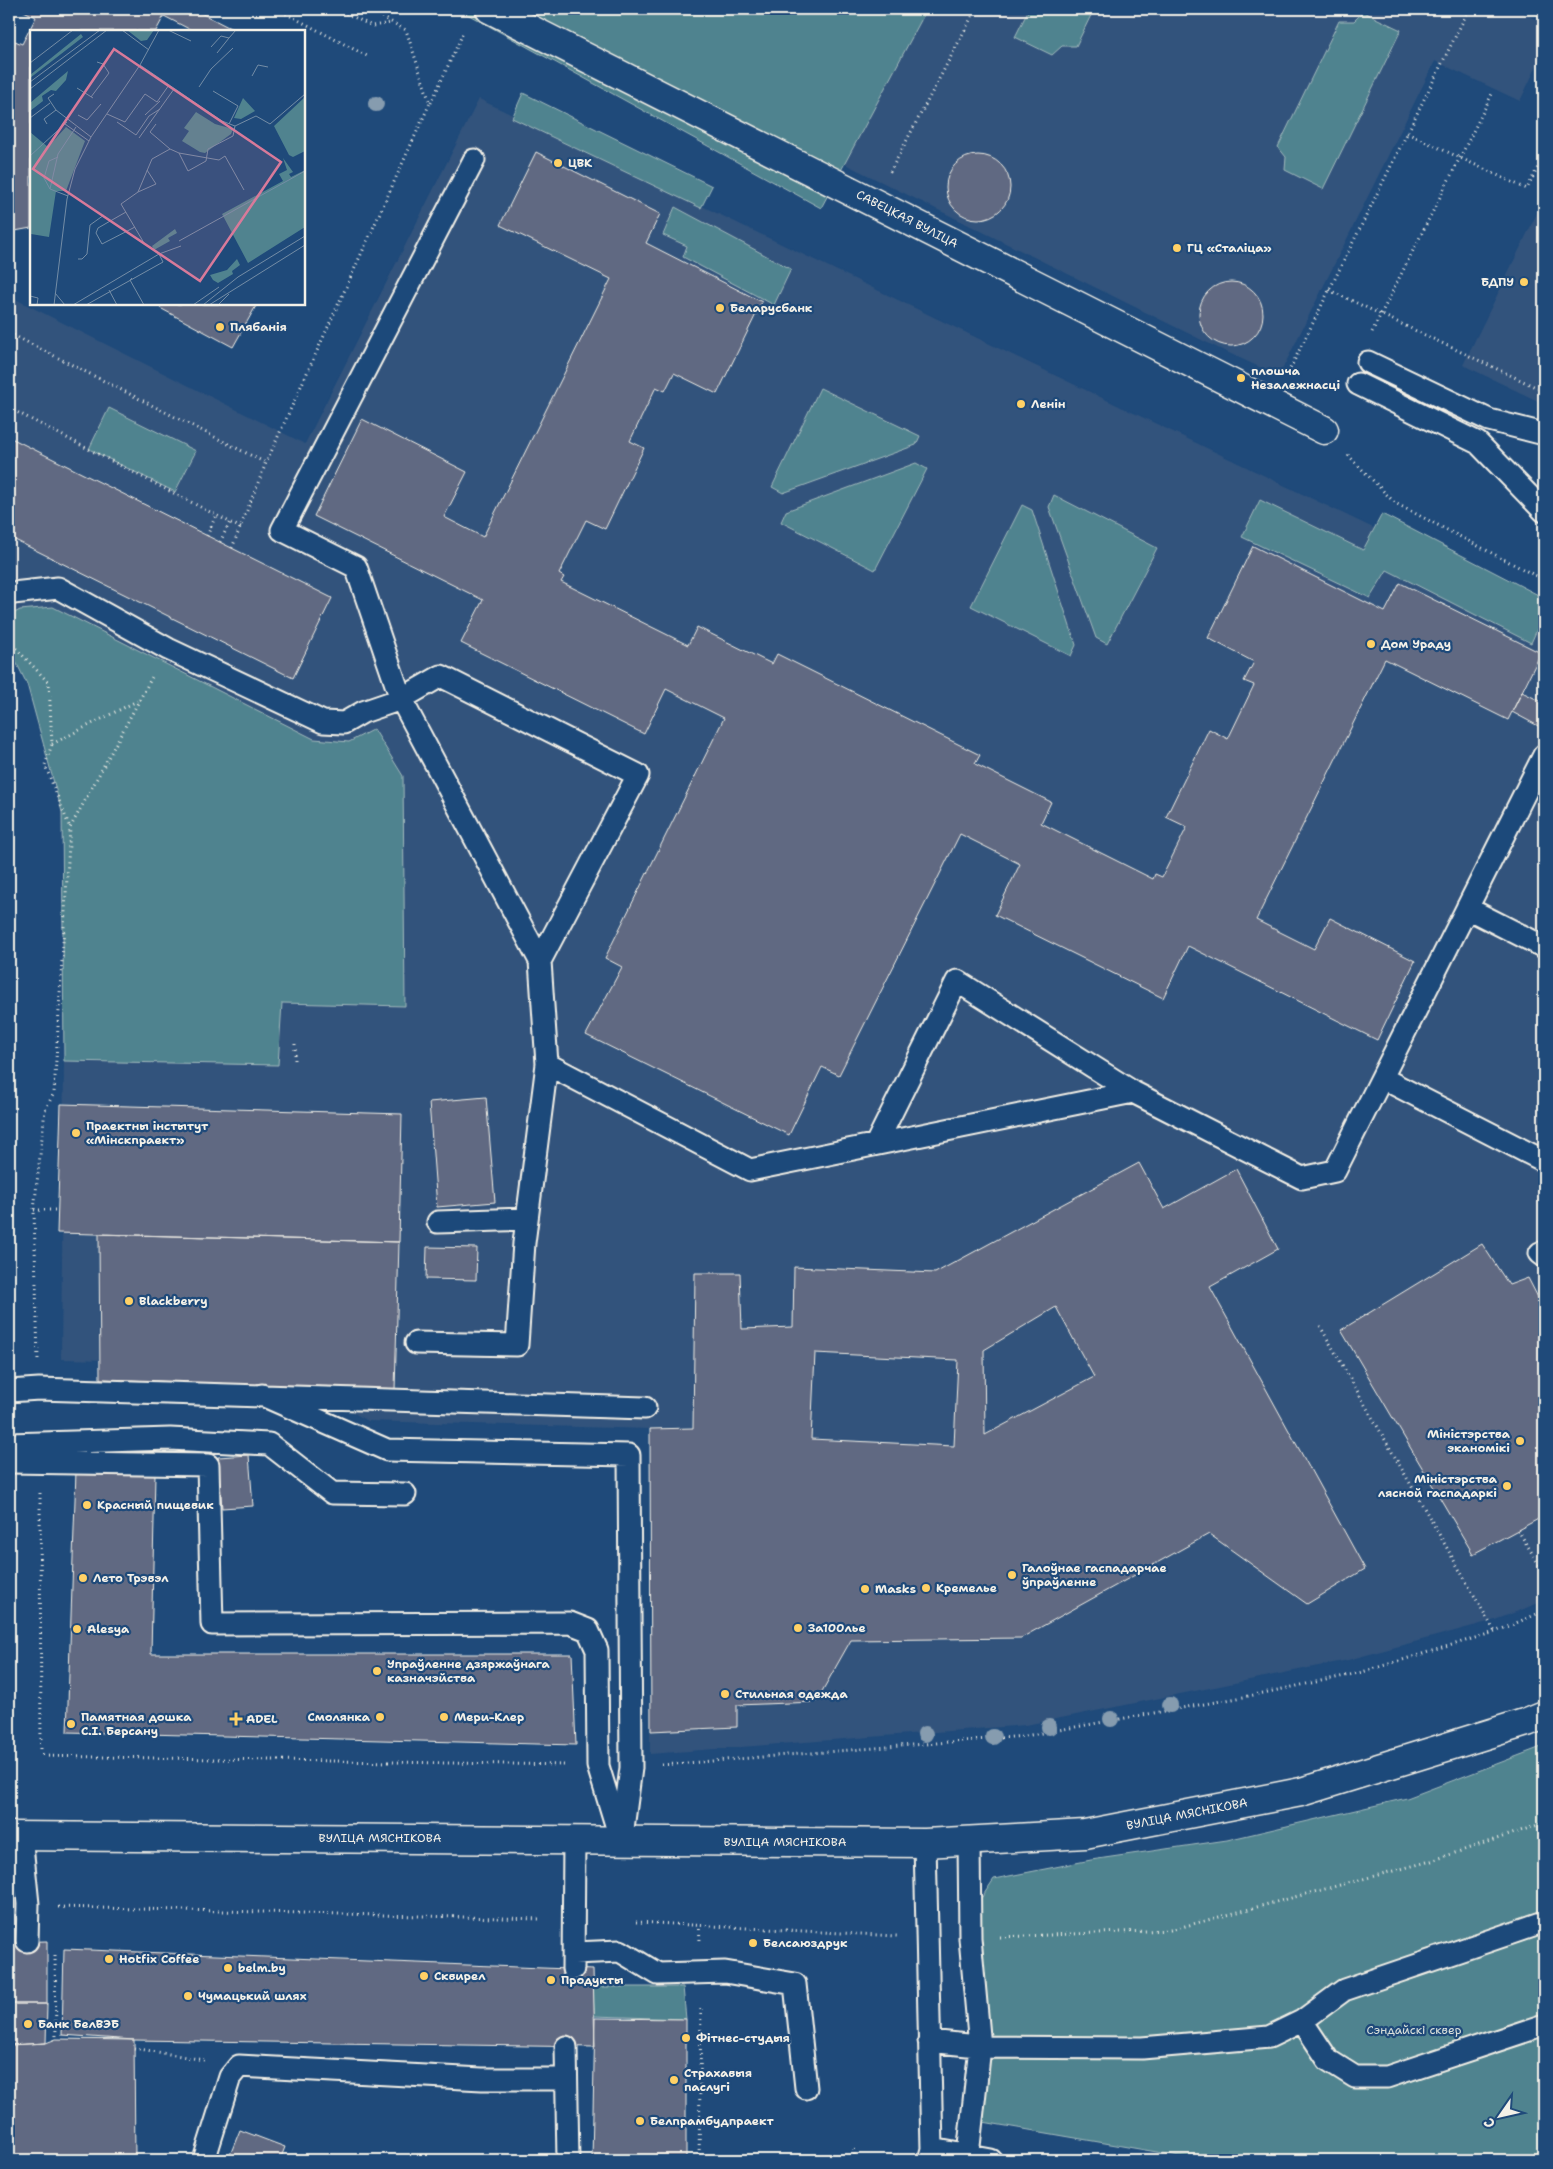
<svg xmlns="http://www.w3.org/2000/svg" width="1553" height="2169" font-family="'Shantell Sans',sans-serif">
<rect width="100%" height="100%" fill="#1f4a7a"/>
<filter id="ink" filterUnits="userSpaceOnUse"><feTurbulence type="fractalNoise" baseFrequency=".02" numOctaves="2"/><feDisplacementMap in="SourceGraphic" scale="10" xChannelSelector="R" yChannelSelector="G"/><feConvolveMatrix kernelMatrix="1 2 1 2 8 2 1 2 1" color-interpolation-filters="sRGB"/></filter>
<g filter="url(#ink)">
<path fill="#32537c" d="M590 9H1526L1524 14 1544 23V51L1520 101 1435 61 1279 376 1218 348 602 44Z
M479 99 1544 610V1601L1495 1620 1348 1660 1026 1725 650 1754V1429L368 1421 266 1363 61 1359 64 1061 62 812 27 684 9 648V296L305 444Z
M1544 199V404L1463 365Z"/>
<path fill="#50838f" stroke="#a2babc" d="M458 9H927L821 208Z
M1029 9H1094L1076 46H1062L1052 55 1015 37Z
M1363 12 1401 30 1323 189 1285 170 1286 157 1278 147 1339 21H1354Z
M523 93 712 186 701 208 512 118Z
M675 207 791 269 774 305 683 257 687 246 663 235Z
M820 388 920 436 916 445 783 493 772 487Z
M109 408 196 451 175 492 89 449Z
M916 463 927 469 875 570 781 522 786 511Z
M1054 495 1157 548 1107 644 1096 638 1049 507Z
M1260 500 1363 550 1382 514 1544 598V614L1531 643 1387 570 1370 598 1242 537Z
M1022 505 1032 510 1076 645 1071 656 971 606Z
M53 607 314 739 349 742 374 729 403 776 405 1006 282 1003 278 1065 64 1061 62 812 27 684 9 648V616L20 610Z
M1544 1746V2160H1203L983 2122 988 2051 980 1964 978 1903 994 1879 1091 1860 1227 1840 1407 1798Z
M593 1987H683L686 2019 594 2016Z"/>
<path fill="#606982" stroke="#f4f1e8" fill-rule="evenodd" d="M20 9H193L236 31H193L164 16 156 31H31V228L15 231 9 230V53L15 41 22 44 36 17Z
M536 152 660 214 646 243 762 302 717 394 674 373 665 391 656 387 630 441 644 448 605 529 586 520 559 574 564 577 561 582 688 645 697 627 772 664 777 654 980 755 975 764 1051 802 1041 823 1153 879 1155 874 1162 877 1187 827 1166 817 1209 729 1228 739 1254 685 1244 681 1254 662 1208 638 1253 546 1385 612 1400 583 1541 653 1508 720 1385 659 1256 920 1314 949 1330 918 1415 961 1377 1040 1188 946 1163 998 995 915 1020 864 960 834 839 1075 822 1067 789 1135 586 1035 622 967 605 958 724 718 666 689 644 734 461 643 483 600 314 516 362 419 467 472 444 517 483 537 611 279 500 225Z
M946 187a32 32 0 1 1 64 0a32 32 0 1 1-64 0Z
M1199 314a32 32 0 1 1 64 0a32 32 0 1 1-64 0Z
M162 304H257L233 347 160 308Z
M9 437 332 598 293 678 9 537Z
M1522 692 1544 703V729L1512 712Z
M486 1097 495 1202 437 1207 429 1102Z
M61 1104 402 1114 399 1242 57 1233Z
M1139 1163 1164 1209 1236 1169 1278 1249 1210 1287 1365 1569 1307 1604 1209 1534 1021 1638 851 1640 816 1702 737 1705V1727L651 1731 650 1429 693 1428 695 1273H740L742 1329 793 1327 794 1267 935 1273ZM1056 1307 1094 1377 985 1435 984 1350ZM815 1353 958 1360 954 1446 811 1439Z
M99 1234 399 1242 395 1390 100 1379Z
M1482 1244 1509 1285 1528 1278 1544 1309V1516L1473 1554 1341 1330Z
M427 1247 477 1248 476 1280 426 1279Z
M249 1455 253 1506 222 1508 218 1457Z
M76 1471 155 1475 151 1654H572L576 1745 67 1732Z
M47 1941V2004H9V1942Z
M64 1949 593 1970 595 2047 134 2040 62 2035Z
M9 2004H47L46 2043 9 2045Z
M595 2018 686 2019V2160H592Z
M56 2039 134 2040 135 2160H9V2045L46 2043Z
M240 2130 285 2147 280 2160H228Z"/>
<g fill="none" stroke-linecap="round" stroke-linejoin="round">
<g stroke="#f4f1e8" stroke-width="25">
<path id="lane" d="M474 160 282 530 356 567 401 699 540 961 547 1064 750 1170 1133 1092 1302 1178 1335 1171 1544 755
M1368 362 1489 420 1544 434
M1358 384 1478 443 1544 511
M9 595 13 593 58 588 168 649 323 722 344 723 363 712 401 699 441 676 638 775 540 961
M1467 908 1544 947
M1382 1078 1544 1161
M876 1144 957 981 1133 1092
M438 1222 527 1219
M1540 1253 1544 1256
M416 1343 517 1345 524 1243 547 1064
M9 1391 39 1389 645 1408
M262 1395 387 1450 629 1455 631 1768 622 1836
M9 1444 170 1439 269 1444 332 1493 405 1494
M9 1462 208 1465 212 1624 570 1623 588 1630 597 1650 598 1766 621 1841
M21 1836 28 1904 27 1941
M925 1843 932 2149 929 2160
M574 1953 620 1951 658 1974 725 1972 795 1984 806 2088
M573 1969 574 1840
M1302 2021 1328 2060 1355 2077H1387L1544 2025
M929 2041 987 2047 1142 2048 1269 2037 1302 2021 1344 1990 1544 1922
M566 2047 568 2160
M932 2149 991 2160
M968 2155 980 2047 970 1938 969 1841
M204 2160 230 2077 239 2066 482 2079H565"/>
</g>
<g stroke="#f4f1e8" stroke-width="31">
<path id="street" d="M490 9 1324 430"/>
</g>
<g stroke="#f4f1e8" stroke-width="31">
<path id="secondary" d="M9 1836 925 1843 1085 1834 1301 1792 1527 1722 1544 1715"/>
</g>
<path stroke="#f4f1e8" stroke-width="3" stroke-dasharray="1 4" stroke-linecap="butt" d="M277 9 367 56
M337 9 372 26 391 23
M431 103 464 31
M1407 133 1527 189 1544 155
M890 172 976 9
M1329 290 1544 391
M1372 332 1492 94
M9 333 266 463
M1288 373 1469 9
M9 408 241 528
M1348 455 1395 503 1544 580
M207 536 216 515
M220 542 230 522
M232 548 266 463 430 103 406 30 382 17
M9 641 49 683 52 744 45 765 70 828
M52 744 137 701
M295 1060V1041
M34 1210H58
M1320 1326 1495 1632
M38 1359 34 1210 45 1110 54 1093 70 828 152 677
M40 1493 41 1756 566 1765
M1518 1530 1544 1573
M662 1765 1025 1736 1249 1696 1359 1673 1495 1632 1544 1611
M58 1907 542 1919
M636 1922 897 1936
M699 1924 700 1941
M1000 1937 1170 1930 1431 1861 1544 1823
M55 1955 56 2039
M134 2048 204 2060
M854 2149 855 2160
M699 2160 701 2005"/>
<use href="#lane" stroke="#1f4a7a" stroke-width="21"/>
<use href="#street" stroke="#1f4a7a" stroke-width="28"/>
<use href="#secondary" stroke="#1f4a7a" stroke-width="28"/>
</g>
<g fill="#869caf">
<circle cx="376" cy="104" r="8"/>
<circle cx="1170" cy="1705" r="8"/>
<circle cx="1111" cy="1719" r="8"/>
<circle cx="1049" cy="1727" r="8"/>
<circle cx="925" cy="1734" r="8"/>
<circle cx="993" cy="1737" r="8"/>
</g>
</g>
<g fill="#ffd166" stroke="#1f4a7a" stroke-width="2">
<circle cx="558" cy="163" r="5"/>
<circle cx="1177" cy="248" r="5"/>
<circle cx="1524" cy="282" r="5"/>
<circle cx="720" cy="308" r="5"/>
<circle cx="220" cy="327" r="5"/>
<circle cx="1241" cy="378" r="5"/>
<circle cx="1021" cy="404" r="5"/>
<circle cx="1371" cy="644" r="5"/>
<circle cx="76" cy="1133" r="5"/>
<circle cx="129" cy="1301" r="5"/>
<circle cx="1520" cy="1441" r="5"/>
<circle cx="1507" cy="1486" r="5"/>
<circle cx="87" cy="1505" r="5"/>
<circle cx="1012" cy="1575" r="5"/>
<circle cx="83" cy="1578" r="5"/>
<circle cx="926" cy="1588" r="5"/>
<circle cx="865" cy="1589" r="5"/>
<circle cx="798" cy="1628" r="5"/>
<circle cx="77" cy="1629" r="5"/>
<circle cx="377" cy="1671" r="5"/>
<circle cx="725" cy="1694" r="5"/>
<circle cx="380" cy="1717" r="5"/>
<circle cx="444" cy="1717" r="5"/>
<path d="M233.5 1711.5h5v5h5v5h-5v5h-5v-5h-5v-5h5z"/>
<circle cx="71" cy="1724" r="5"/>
<circle cx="753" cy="1943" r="5"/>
<circle cx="109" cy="1959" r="5"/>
<circle cx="228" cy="1968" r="5"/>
<circle cx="424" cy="1976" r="5"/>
<circle cx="551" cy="1980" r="5"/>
<circle cx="188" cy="1996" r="5"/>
<circle cx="28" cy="2024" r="5"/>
<circle cx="686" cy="2038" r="5"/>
<circle cx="674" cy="2080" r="5"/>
<circle cx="640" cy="2121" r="5"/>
</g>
<g text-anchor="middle" stroke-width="4.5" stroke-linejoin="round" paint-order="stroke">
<g font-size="12" font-weight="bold" fill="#f4f1e8" stroke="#1f4a7a" text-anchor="start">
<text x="568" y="167">ЦВК</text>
<text x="1187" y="252">ГЦ «Сталіца»</text>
<text x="1514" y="286" text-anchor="end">БДПУ</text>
<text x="730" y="312">Беларусбанк</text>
<text x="230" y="331">Плябанія</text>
<text x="1251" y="375">плошча<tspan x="1251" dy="14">Незалежнасці</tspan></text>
<text x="1031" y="408">Ленін</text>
<text x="1381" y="648">Дом Ураду</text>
<text x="86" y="1130">Праектны інстытут<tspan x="86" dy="14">«Мінскпраект»</tspan></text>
<text x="139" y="1305">Blackberry</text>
<text x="1510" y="1438" text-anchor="end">Міністэрства<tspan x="1510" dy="14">эканомікі</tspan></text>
<text x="1497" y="1483" text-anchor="end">Міністэрства<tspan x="1497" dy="14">лясной гаспадаркі</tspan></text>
<text x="97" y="1509">Красный пищевик</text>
<text x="1022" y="1572">Галоўнае гаспадарчае<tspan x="1022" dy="14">ўпраўленне</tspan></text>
<text x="93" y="1582">Лето Трэвэл</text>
<text x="936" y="1592">Кремелье</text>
<text x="875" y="1593">Masks</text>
<text x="808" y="1632">За100лье</text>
<text x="87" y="1633">Alesya</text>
<text x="387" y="1668">Упраўленне дзяржаўнага<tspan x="387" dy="14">казначэйства</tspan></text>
<text x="735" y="1698">Стильная одежда</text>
<text x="81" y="1721">Памятная дошка<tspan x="81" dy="14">С.І. Берсану</tspan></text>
<text x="370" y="1721" text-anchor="end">Смолянка</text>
<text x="454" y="1721">Мери-Клер</text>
<text x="246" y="1723">ADEL</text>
<text x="763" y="1947">Белсаюздрук</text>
<text x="119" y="1963">Hotfix Coffee</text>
<text x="238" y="1972">belm.by</text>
<text x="434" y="1980">Сквирел</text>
<text x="561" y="1984">Продукты</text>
<text x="198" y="2000">Чумацький шлях</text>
<text x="38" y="2028">Банк БелВЭБ</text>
<text x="696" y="2042">Фітнес-студыя</text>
<text x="684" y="2077">Страхавыя<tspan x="684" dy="14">паслугі</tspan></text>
<text x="650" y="2125">Белпрамбудпраект</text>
</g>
<g font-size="12" fill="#f4f1e8" stroke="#1f4a7a">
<text transform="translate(907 219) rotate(27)" y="4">САВЕЦКАЯ ВУЛІЦА</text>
<text transform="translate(1187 1814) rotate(-11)" y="4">ВУЛІЦА МЯСНІКОВА</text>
<text x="380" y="1842">ВУЛІЦА МЯСНІКОВА</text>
<text x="785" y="1846">ВУЛІЦА МЯСНІКОВА</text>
</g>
<g font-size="12" fill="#dbe0db" stroke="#1f4a7a">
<text x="1414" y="2034">Сэндайскі сквер</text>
</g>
</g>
<g transform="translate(30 30)">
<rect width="275" height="275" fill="#1f4a7a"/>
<path d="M97 0H124L117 10 111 11ZM51 4 53 7 0 48V45ZM38 41 36 50 26 61 21 60 12 66 13 71 0 81V73ZM275 67V121L263 127 259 125 244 96ZM213 68 225 81 211 89 204 88ZM166 82 185 94 203 99 201 104 175 123 170 122 152 111 159 101 154 98ZM36 97 55 111 36 161H26L19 207 1 204 0 102 18 117ZM253 128 263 142 259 144 261 147 275 140V197L218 233 192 184 253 151 249 144 257 140ZM145 199 147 203 138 208 140 211 124 220 122 216ZM207 229 210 235 202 241 203 244 188 253 183 250 180 245 197 240Z" fill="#50838f"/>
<path fill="none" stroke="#748da6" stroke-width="1" d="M92 0 119 20M138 0 161 11M181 17 191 6 199 8 206 0M187 23 199 8M0 33 43 0M110 35 192 91 205 96 226 86 240 94 275 64M222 46 228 35 238 37M0 52 70 0M169 57 181 39 203 18M47 58 63 68M0 59 77 0M183 61 208 76 199 94M24 64 18 68 26 80 61 107M61 67 79 43 73 34 67 32M77 84 95 92 115 64 127 72 139 55M48 85 57 90 71 74M115 85 130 71M0 88 20 73M87 92 106 105 119 86 130 79M17 94 14 89 26 80M35 94 59 111M126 94 120 102 140 119M109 108 144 59M149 123 158 141 176 131 178 119 203 106 205 96M0 126 37 92M20 159 14 148 19 131 28 127M108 162 126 154 117 140M38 166 20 159 28 124 46 97M96 182 68 198 66 203 72 214 105 197M149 211 275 141M114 213 91 174 108 162 122 129 140 119 149 123 189 130 195 126 214 160M129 224 151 216M48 229H52L57 224 60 195 74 185M102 248 100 250 114 275M79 260 87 275M25 263 35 275M0 266 8 268 7 275M24 275 37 169 45 139 61 107 110 35 129 0M43 275 129 224 133 232 56 275M163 275 189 257M173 275 208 247 275 206M179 275 275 215M188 275 199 264"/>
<path fill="#d87a9a" fill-opacity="0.15" stroke="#d87a9a" stroke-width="2.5" d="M84 19 251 132 170 251 3 139Z"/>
<rect width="275" height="275" fill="none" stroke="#f4f1e8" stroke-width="2.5"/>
</g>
<rect width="1553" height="2169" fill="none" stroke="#1f4a7a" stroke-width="30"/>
<rect x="15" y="15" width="1523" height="2139" fill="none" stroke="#f4f1e8" stroke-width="2" filter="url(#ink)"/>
<g transform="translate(1500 2116) rotate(236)" stroke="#1f4a7a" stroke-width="4" paint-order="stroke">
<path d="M0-4L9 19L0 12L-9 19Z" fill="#f4f1e8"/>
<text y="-8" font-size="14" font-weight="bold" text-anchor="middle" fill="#f4f1e8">С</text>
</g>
</svg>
